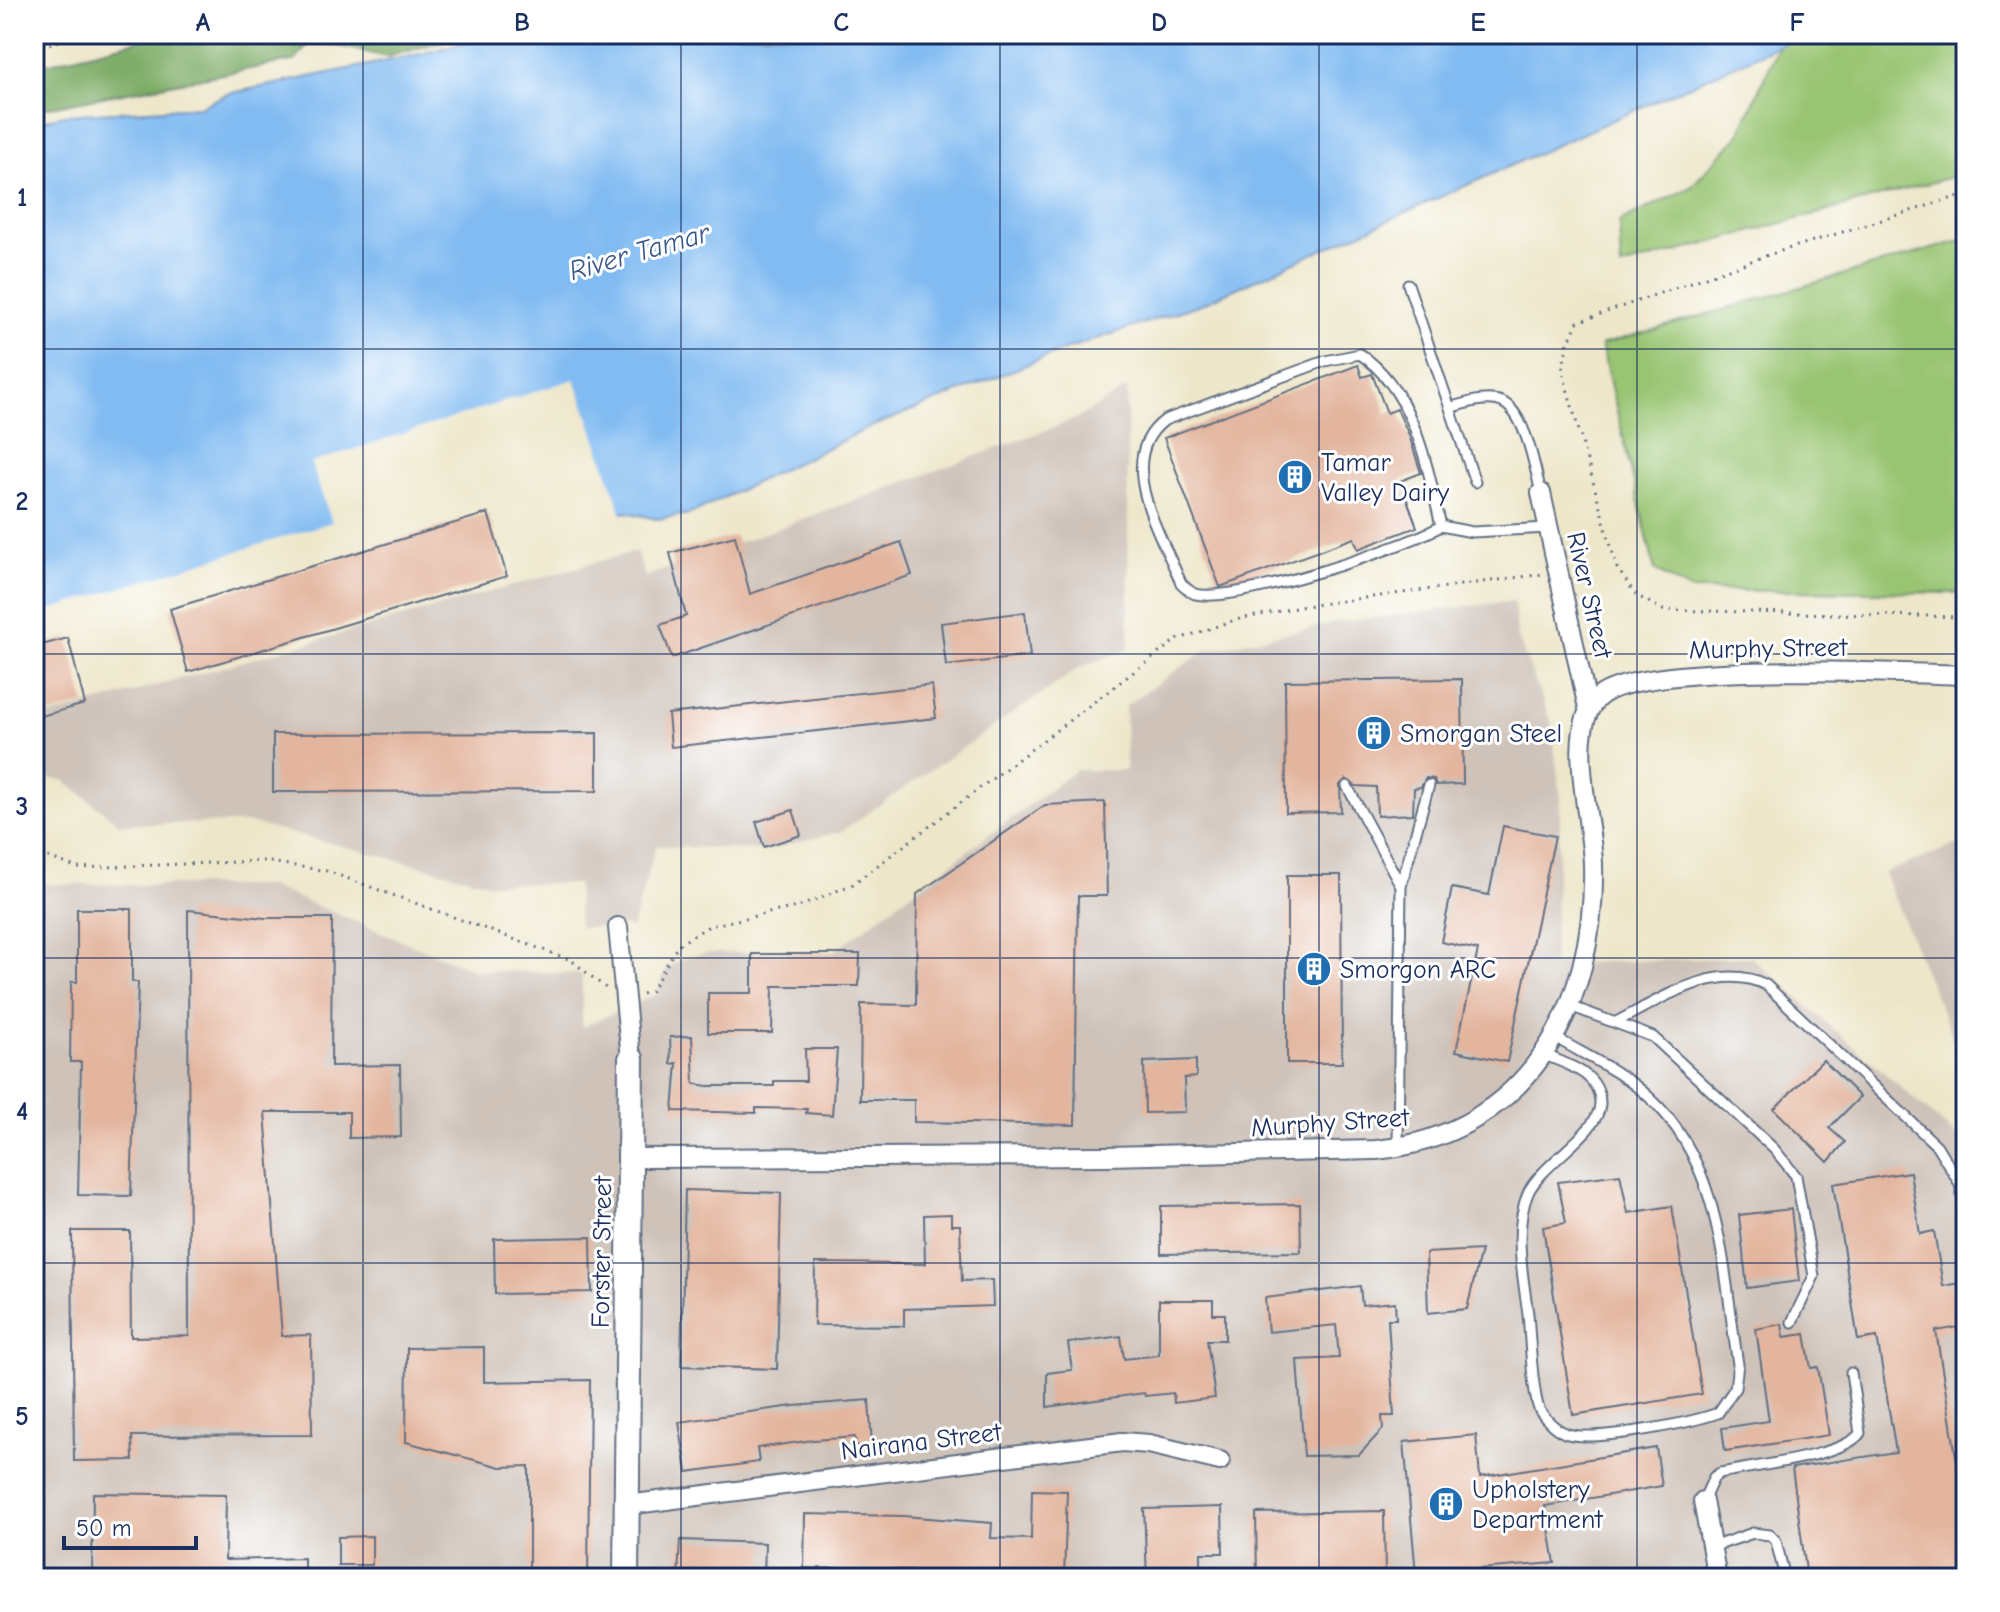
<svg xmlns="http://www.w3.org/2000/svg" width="2000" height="1612" font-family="'Comic Neue',sans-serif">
<rect width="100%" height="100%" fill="#fff"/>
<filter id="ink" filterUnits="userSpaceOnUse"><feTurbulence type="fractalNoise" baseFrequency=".0125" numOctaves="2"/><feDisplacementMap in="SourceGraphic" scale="16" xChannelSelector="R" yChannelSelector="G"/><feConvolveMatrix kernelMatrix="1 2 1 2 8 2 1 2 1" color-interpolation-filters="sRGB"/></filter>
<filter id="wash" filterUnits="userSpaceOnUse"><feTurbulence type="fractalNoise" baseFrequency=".006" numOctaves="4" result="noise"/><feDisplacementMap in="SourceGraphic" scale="32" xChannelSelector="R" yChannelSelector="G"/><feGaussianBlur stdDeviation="1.8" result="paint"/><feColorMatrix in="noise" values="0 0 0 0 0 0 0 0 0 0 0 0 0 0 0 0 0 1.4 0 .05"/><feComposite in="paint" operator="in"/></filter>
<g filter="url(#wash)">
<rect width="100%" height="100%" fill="#ede6c9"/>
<path fill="#cec2b9" d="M1127 388 1129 649 1079 668 842 831 768 850 656 846 632 927H579L577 884 489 883 250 823 119 824 64 780 34 777V720L636 551 645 577 1074 420Z
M1514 601 1517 635 1551 722 1561 799 1553 964 1751 957 1966 1144V1578H1745L1743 1568 1695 1578H34V884L268 886 474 970 582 974V1027L657 994 666 969 682 959 707 953 833 952 1076 770H1126L1125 706 1206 650 1340 622Z
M1966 841V1070L1884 873Z"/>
<path fill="#99c572" stroke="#5a7a68" stroke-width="2" d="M1805 34H1966V173L1621 267 1619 222 1691 187 1739 135 1779 45Z
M1966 239V593L1690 590 1655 570 1601 345Z"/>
<path fill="#7aaa64" stroke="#4a6c61" stroke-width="2" d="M164 34H467L387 57 311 40 296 60 34 110V67Z"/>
<path fill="#81bbf2" stroke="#4e75a8" stroke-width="2" d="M495 34H1805L1201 304 1061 351 873 426 690 514 657 519 626 512 325 594 34 692V123L64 115 200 107 227 94 421 54Z"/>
<path fill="#ede6c9" d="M575 379 623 517 326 597 34 696V615L332 522 311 463Z"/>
<g id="blocks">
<path fill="#e3b59e" d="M1358 365 1362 377 1372 374 1387 413 1397 409 1409 435 1421 473 1400 481 1417 527 1358 549 1354 538 1220 587 1164 438Z
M488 513 507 576 188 672 170 609Z
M735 536 750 594 901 542 912 575 672 658 660 625 686 616 670 553Z
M1025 612 1030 656 946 666 941 623Z
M68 638 85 704 34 718V647Z
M1462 679 1463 784 1436 785 1434 779 1426 778 1421 787 1414 788 1413 814 1377 816 1376 787 1356 786 1346 779 1340 785 1341 812 1286 813 1285 681Z
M932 685 936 718 671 747 668 714Z
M597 733V791L273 792V734Z
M1105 802 1107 896H1078L1075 1125 914 1122V1100H860L861 1004 916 1005 917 894 1045 805Z
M793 810 801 835 764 847 756 822Z
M1503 826 1555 836 1507 1062 1456 1051 1478 950 1441 942 1452 888 1489 895Z
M1287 875H1341L1342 1063H1287Z
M77 909H132V982H138L131 1196 78 1195 81 1062H70L71 982H77Z
M188 910 265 918H332L331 1066 400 1065 401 1137 349 1138V1112H265L282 1336 311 1335 312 1435 132 1436 133 1460 74 1461 72 1231H130L131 1337 189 1336Z
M752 954H860L859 986H773L772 1033H708V993H752Z
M692 1036 694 1084 708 1086H774V1081H806L805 1049H837L832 1115 806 1113 807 1109 756 1108V1113L673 1111 677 1063 671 1064 670 1037Z
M1196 1060V1077L1184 1078 1185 1112 1145 1113 1144 1062Z
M1823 1060 1860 1097 1829 1128 1845 1142 1828 1162 1774 1109Z
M1910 1172 1920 1234 1934 1231 1943 1286 1966 1282V1326L1936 1331 1966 1519V1576L1807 1578 1792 1468 1896 1452 1877 1337 1858 1340 1833 1184Z
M1620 1174 1628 1213 1672 1206 1702 1394 1573 1415 1543 1227 1566 1223 1558 1182Z
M685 1190 781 1193 777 1369 681 1366Z
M1300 1204 1301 1252 1161 1254V1206Z
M1791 1209 1799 1281 1747 1288 1739 1215Z
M951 1214V1225H960L962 1281 992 1280 993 1306 904 1309V1326L814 1325 815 1263 925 1264 924 1215Z
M591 1237 592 1292 495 1294 494 1239Z
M1481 1250 1467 1309 1428 1313 1426 1253Z
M1360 1286 1362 1305 1395 1302 1396 1319H1388L1394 1416H1382L1383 1429 1359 1455 1304 1456 1297 1360 1339 1358 1336 1325 1268 1332 1265 1298Z
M1159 1300H1213V1314H1225V1340H1207L1215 1398 1174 1403 1173 1393 1145 1396 1144 1393 1047 1407V1373L1072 1370 1068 1343 1121 1336 1124 1359 1159 1355Z
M1782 1324 1784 1337 1805 1334 1811 1368 1818 1367 1829 1435 1725 1451 1722 1428 1769 1421 1756 1329Z
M484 1347V1382L590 1380 588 1578H529V1466L501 1467 406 1442 407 1348Z
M869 1400 872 1446 856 1447 855 1437 813 1440 757 1448 759 1462 687 1472 679 1422 793 1406Z
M1476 1435 1480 1477 1656 1448 1662 1486 1545 1506 1555 1563 1416 1574 1404 1442Z
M1032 1490 1067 1491 1064 1577 911 1578 912 1570 804 1568 805 1514 903 1516 992 1523 991 1538 1031 1539Z
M93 1493 226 1495 225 1560 304 1558V1578H92Z
M1222 1507 1223 1553H1201V1578H1147L1144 1509Z
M1384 1511 1385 1578H1257L1256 1513Z
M372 1536V1565H338V1537Z
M680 1540 765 1543 764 1578H678Z"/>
</g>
</g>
<g filter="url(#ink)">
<use href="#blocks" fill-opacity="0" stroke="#646f83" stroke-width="2"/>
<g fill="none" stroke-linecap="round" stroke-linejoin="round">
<g stroke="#646f83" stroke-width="13">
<path id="lane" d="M1408 284 1475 482
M1452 407C1467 403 1487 396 1502 402 1526 413 1535 469 1541 493
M1441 526C1404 548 1234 604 1195 594 1190 592 1185 587 1181 583 1162 536 1112 459 1165 420L1325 361 1360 354C1414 390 1427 465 1441 526L1472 532 1548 528
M1347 786 1401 886
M1570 1006 1653 1037 1774 1149 1796 1176 1814 1276 1792 1322
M1616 1022C1660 1000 1717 960 1766 985L1937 1146 1960 1184 1966 1216
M1545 1055C1567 1064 1601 1074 1600 1104 1599 1133 1542 1163 1528 1193 1513 1229 1523 1277 1528 1314 1530 1334 1532 1396 1540 1411 1546 1420 1557 1431 1568 1434 1595 1442 1690 1423 1718 1413L1735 1388 1738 1364C1723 1273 1723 1164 1649 1097 1622 1072 1587 1056 1556 1038
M1398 1148 1401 886 1429 785
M1703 1501 1714 1477 1720 1473C1748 1467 1846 1456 1860 1433L1851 1373
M1712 1547 1753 1533 1770 1535 1776 1541 1785 1578"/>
</g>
<g stroke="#646f83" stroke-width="22">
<path id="street" d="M1541 493 1588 708
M34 850V849
M618 927 631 1059
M630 1158 1107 1156 1376 1150C1527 1135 1597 1006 1593 864 1592 819 1563 727 1600 696 1644 660 1900 673 1966 675
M1703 1501 1717 1578
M627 1505 1122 1442 1149 1444 1220 1461"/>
</g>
<g stroke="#646f83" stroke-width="28">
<path id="secondary" d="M626 1578 631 1059"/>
</g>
<path stroke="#646f83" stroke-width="3" stroke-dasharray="2 6" stroke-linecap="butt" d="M34 48 85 34
M1966 194 1771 254 1578 322 1568 343 1562 370 1617 568 1636 595 1663 610 1966 617
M48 857 78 868 263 861 327 871 571 960 607 989
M642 994 651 991 678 945 709 926 801 906 853 884 1176 640 1235 620 1305 606 1543 574"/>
<use href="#lane" stroke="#fff" stroke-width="9"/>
<use href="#street" stroke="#fff" stroke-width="18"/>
<use href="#secondary" stroke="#fff" stroke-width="24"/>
</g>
</g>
<path fill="none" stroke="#1b2f5e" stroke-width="2" stroke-opacity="0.55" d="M363 34V1578M681 34V1578M1000 34V1578M1319 34V1578M1637 34V1578M34 349H1966M34 654H1966M34 958H1966M34 1263H1966"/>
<defs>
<g id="building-disc" transform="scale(1.8)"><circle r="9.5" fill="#1f6fb2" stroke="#fff"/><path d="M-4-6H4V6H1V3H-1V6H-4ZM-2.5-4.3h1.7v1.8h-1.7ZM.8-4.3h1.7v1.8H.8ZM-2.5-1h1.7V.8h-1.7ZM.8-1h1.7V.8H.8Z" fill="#fff"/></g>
</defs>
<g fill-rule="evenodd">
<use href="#building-disc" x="1295" y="477"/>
<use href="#building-disc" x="1374" y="733"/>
<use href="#building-disc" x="1314" y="969"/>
<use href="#building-disc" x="1446" y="1504"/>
</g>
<g text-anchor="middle" stroke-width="6" stroke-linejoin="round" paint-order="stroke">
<g font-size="26" fill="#1b2f5e" stroke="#fff" text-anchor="start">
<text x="1321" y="471">Tamar<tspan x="1321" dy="30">Valley Dairy</tspan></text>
<text x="1400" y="742">Smorgan Steel</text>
<text x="1340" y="978">Smorgon ARC</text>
<text x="1472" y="1498">Upholstery<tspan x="1472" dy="30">Department</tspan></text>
</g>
<g font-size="26" fill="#1b2f5e" stroke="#fff">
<text transform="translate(1590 595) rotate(77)" y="9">River Street</text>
<text transform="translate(1768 648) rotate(-1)" y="9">Murphy Street</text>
<text transform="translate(1330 1122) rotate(-4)" y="9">Murphy Street</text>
<text transform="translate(601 1252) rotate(-89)" y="9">Forster Street</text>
<text transform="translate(921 1441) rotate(-7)" y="9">Nairana Street</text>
</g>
<g font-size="28" font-style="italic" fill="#3a598a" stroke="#fff">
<text transform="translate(639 251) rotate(-16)" y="10">River Tamar</text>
</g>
</g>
<rect width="2000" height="1612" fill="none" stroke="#fff" stroke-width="88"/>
<path d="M64 1536v12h132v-12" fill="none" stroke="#1b2f5e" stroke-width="4"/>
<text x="76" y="1536" font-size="24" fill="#1b2f5e" stroke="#ffffff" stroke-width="6" paint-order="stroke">50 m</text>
<rect x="44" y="44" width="1912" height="1524" fill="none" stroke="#1b2f5e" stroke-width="3"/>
<g font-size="26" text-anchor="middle" font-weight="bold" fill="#1b2f5e">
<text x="203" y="31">A</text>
<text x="522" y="31">B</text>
<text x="841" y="31">C</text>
<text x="1159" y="31">D</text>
<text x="1478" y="31">E</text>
<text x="1797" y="31">F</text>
<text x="22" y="206">1</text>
<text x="22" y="510">2</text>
<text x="22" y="815">3</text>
<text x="22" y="1120">4</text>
<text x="22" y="1425">5</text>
</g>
</svg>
